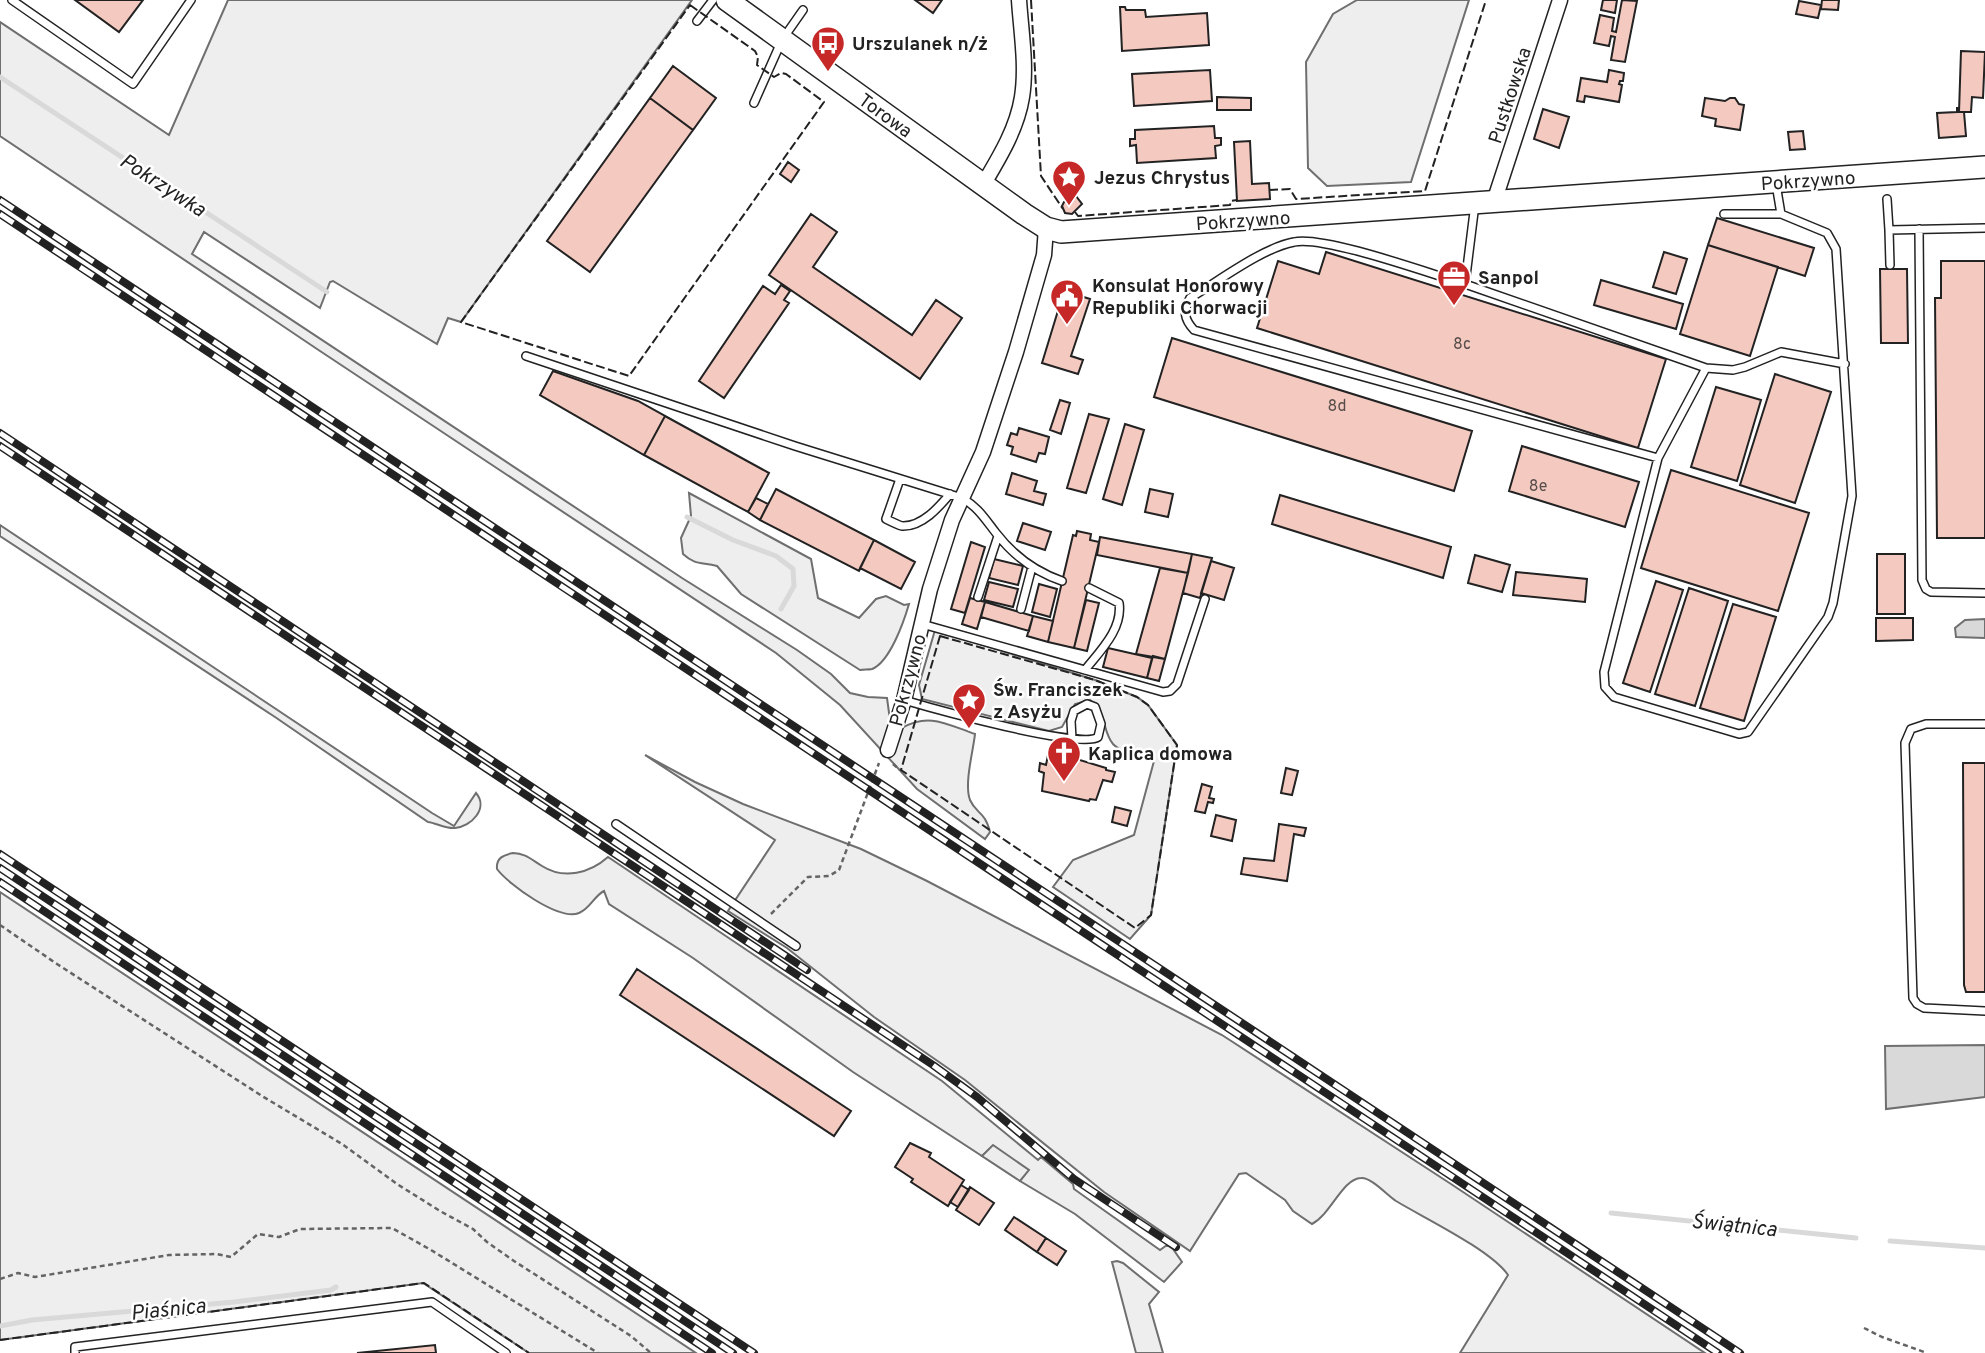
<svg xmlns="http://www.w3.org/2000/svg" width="1985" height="1353" font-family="Overpass,sans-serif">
<rect width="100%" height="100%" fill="#fff"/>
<path fill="#eee" stroke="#6f6f6f" stroke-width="2" d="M228 0H692L461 322 448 318 437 344 333 281 330 282 320 308 204 232 192 254 682 578 797 650 831 674 850 693 868 697 887 698 890 720 893 726 902 728C929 712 948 725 975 734 973 752 964 784 970 800 976 814 985 811 990 832L985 839 917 789 840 705 776 653 317 349 0 136V22L169 135Z
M1357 0H1469L1411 182 1327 186 1308 168 1306 62 1333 14Z
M689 493 811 559 818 598 859 618 876 599 886 596 904 605 909 604C904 621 890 662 872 669 868 670 864 669 860 670L741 594 717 566C701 562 695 565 683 554L681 538 691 516Z
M0 525 432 813 454 826 476 793C489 808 471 827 455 828 446 829 436 823 428 822L275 717 0 536Z
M935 630 1095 680 1137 697 1148 705 1177 745 1151 915 1130 939 1053 887 1073 860 1134 835 1154 761C1142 757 1121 753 1113 744 1102 731 1107 712 1090 700L1075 704 1062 727 1049 731 922 699 919 685Z
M645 755 695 782 743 804 861 849 927 881 1222 1035 1451 1184 1705 1353H1460L1508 1275C1491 1250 1424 1218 1396 1201 1387 1195 1371 1177 1361 1178 1342 1179 1332 1213 1312 1224L1293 1211 1285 1200 1246 1173 1239 1174 1190 1251 1104 1192 965 1080 874 1017 787 948 728 911 775 840Z
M513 853C525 853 532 860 542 866 564 880 590 873 608 857L942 1081 1038 1160 1041 1157 1073 1184 1074 1189 1160 1250 1167 1245 1173 1249 1182 1262 1164 1282 1075 1214 1020 1181 1028 1170 993 1146 982 1156 853 1072 693 958 609 904 604 891C594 896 590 909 579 913 559 921 509 885 497 869 496 858 503 855 513 853Z
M0 892 696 1353H529L423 1283 0 1340Z
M1117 1261 1123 1263 1159 1292 1149 1304 1163 1353H1136L1112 1262Z"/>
<path fill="#ededed" stroke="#6f6f6f" stroke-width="2" d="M993 1145 1029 1170 1020 1181 982 1156Z"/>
<path fill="#d9d9d9" stroke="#6f6f6f" stroke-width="2" d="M1985 619V638L1956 637 1955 628 1965 620Z
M1985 1045V1097L1886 1109 1885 1046Z"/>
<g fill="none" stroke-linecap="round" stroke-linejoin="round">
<path stroke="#d9d9d9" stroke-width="5" d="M0 77 327 292
M687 517 733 540 776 556 793 569 794 586 781 609
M1611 1213 1856 1238
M1890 1241 1985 1248
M0 1326 32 1320 234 1302 331 1290 336 1287"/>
</g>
<path fill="#f3c9c0" stroke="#222" stroke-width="2" d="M75 0H143L119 32Z
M915 0H942L933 13Z
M1603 0H1617L1615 13 1601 10Z
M1622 0 1637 1 1625 62 1611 60 1615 37 1611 36 1609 46 1594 43 1600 15 1614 18 1612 31 1616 32Z
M1822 0H1839L1838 10 1821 9Z
M1799 1 1821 5 1818 18 1796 14Z
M1120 7H1125L1126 10H1145L1146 17 1207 13 1209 45 1122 51Z
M1961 51 1985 52 1983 98 1972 97 1971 112H1959Z
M673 66 716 98 693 130 650 98Z
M1210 70 1212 101 1134 106 1132 74Z
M1609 70 1624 73 1623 81H1620L1619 84 1622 85 1619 102 1585 96 1584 102 1577 101 1581 78 1607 82Z
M1217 97 1251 98V110H1217Z
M650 98 693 130 590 272 547 241Z
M1705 98 1725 101 1730 98H1735L1739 104 1744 105 1740 130 1715 126 1716 119 1702 116Z
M1957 108H1959V112H1964L1966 136 1939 138 1937 113 1957 112Z
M1543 109 1569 117 1559 148 1534 139Z
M1214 126 1215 138H1221V145L1215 146 1216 158 1137 163 1136 145 1130 146V139H1135V130Z
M1803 131 1805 149 1790 150 1788 132Z
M1250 141 1252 184 1269 183 1270 199 1237 201 1234 142Z
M788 162 799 170 791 182 780 174Z
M1076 196 1082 204 1072 214 1065 213 1062 206 1064 202Z
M811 214 837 232 813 267 912 335 936 300 962 318 920 379 769 275Z
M1717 218 1814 248 1805 276 1708 245Z
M1708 245 1778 267 1750 356 1680 334Z
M1326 252 1666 359 1638 448 1257 328 1278 261 1319 274Z
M1664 252 1687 259 1676 294 1653 287Z
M1941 261H1985V538H1937L1935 298H1941Z
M1880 269H1907L1908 343H1881Z
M1601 280 1683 304 1676 329 1594 305Z
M781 285 790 291 784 300 789 303 724 398 699 381 763 286 775 294Z
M1064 291 1090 299 1071 356 1083 360 1078 374 1042 363Z
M1172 338 1472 431 1454 491 1154 397Z
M553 371 638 401 665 416 644 455 540 395Z
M1775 374 1831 392 1795 503 1740 485Z
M1716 387 1761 400 1737 481 1691 467Z
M1060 400 1070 403 1061 434 1050 430Z
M1089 414 1109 419 1086 493 1067 488Z
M665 416 769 473 748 512 644 455Z
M1125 424 1144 430 1122 505 1103 499Z
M1019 428 1049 437 1045 454 1039 453 1036 462 1011 454 1013 447 1007 445 1011 433 1017 435Z
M1522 446 1639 482 1625 527 1509 491Z
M1671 470 1809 513 1778 611 1641 568Z
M1012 473 1037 481 1034 491 1046 494 1043 505 1006 494Z
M776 489 874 540 859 571 760 520Z
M1150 489 1173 494 1168 517 1145 512Z
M1280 495 1451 547 1443 578 1272 524Z
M756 498 768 504 760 520 748 512Z
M1023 523 1051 532 1045 550 1017 541Z
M1077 531 1091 534 1090 540 1099 542 1074 648 1048 642 1073 535 1076 536Z
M1100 537 1192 554 1188 573 1097 555Z
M874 540 915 562 901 589 860 568Z
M971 542 985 547 965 613 951 609Z
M1192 554 1212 558 1200 598 1183 593Z
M1877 554H1905V614H1877Z
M1475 555 1510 565 1502 592 1468 583Z
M994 559 1023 566 1018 585 989 578Z
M1211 561 1234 568 1224 600 1201 593Z
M1160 568 1188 573 1165 659 1136 654Z
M1516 572 1587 579 1585 602 1513 595Z
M1656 581 1683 590 1650 692 1623 683Z
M989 582 1018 589 1013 607 984 600Z
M1039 584 1057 589 1050 617 1032 612Z
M1689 588 1728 601 1695 706 1655 694Z
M970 598 985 602 977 629 962 624Z
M1086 600 1099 603 1087 651 1074 648Z
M985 602 1033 616 1029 631 981 617Z
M1733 604 1776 617 1744 721 1700 708Z
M1033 616 1053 621 1048 642 1027 636Z
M1876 618H1913V640L1876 641Z
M1108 648 1152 658 1147 678 1103 667Z
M1153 656 1165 659 1159 681 1147 678Z
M1048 755 1069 760 1070 757 1106 768V770L1115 772 1112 782 1103 780 1096 800 1090 799 1089 801 1042 791 1044 773 1039 771 1040 763 1046 765Z
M1963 763H1985V992H1966L1964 985Z
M1286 768 1298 771 1292 795 1281 793Z
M1202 784 1212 787 1209 798 1214 799 1213 803 1208 802 1205 813 1195 811Z
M1115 807 1131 811 1127 826 1112 822Z
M1216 815 1236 820 1232 841 1211 836Z
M1279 824 1306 828 1304 836 1294 834 1287 881 1241 874 1244 858 1274 861Z
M637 969 851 1111 834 1136 620 995Z
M910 1143 931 1153 929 1157 964 1180 948 1206 911 1182 913 1179 895 1167Z
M961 1185 969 1190 958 1207 950 1202Z
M970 1187 994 1203 979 1225 956 1210Z
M1014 1217 1046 1238 1037 1252 1005 1230Z
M1046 1238 1066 1251 1057 1265 1037 1252Z
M435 1345 436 1353H357Z"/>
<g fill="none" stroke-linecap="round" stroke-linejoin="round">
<g stroke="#222" stroke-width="10">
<path id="lane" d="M12 0 133 84 191 0
M697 21 713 0
M754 103 782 40 803 10
M1887 199 1889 230
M1475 204 1465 284C1431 274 1323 235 1294 242 1262 248 1219 281 1190 298 1183 312 1184 319 1194 330L1658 458
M1724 214H1781
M1919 229 1922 580 1926 589 1931 592 1985 593
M1890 265 1889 230 1985 228
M1465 284 1706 368 1658 458 1604 672 1605 687 1614 697 1739 734 1748 732 1828 617 1833 603 1852 496 1836 249 1827 233 1781 214 1776 184
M526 356 795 446 962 498C978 507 985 519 996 533 1013 555 1036 572 1062 581
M1706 368 1733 370 1745 367 1781 352 1845 364
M900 479 886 519C890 521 898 525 902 526 922 527 939 507 950 494
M978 597 998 536
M1021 609 1032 567
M922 624 1163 692 1170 691 1177 684 1205 599
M1085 670C1100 651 1123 629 1119 603L1089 588
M904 700C931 708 1082 750 1098 737L1101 724 1095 707 1087 704 1074 711 1071 721 1072 739
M1985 724H1926L1911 729 1905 743 1913 998 1917 1004 1924 1008 1985 1011
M616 824 796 946
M75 1353V1347L432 1302 506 1353"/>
</g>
<g stroke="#222" stroke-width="17">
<path id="street" d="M983 185C999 158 1017 129 1022 97 1027 66 1021 31 1019 0
M1494 202 1560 0
M888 750 904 700 930 589 952 520 983 452 1016 352 1044 255 1046 228"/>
</g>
<g stroke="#222" stroke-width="24">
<path id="secondary" d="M727 0 1024 214 1046 228 1061 232 1985 167"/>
</g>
<path stroke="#646464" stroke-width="2.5" stroke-dasharray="5 3.5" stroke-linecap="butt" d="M893 764 900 770
M771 914 808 877 829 876 839 870 879 763
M0 925 57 964 262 1096 342 1144 397 1184 440 1211 473 1229 487 1242 514 1261 631 1336 651 1353
M0 1279 18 1273 35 1277 169 1255 217 1254 231 1257 258 1234 279 1237 300 1229 392 1228 431 1250 598 1353
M1864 1328 1882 1337 1927 1353"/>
<use href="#lane" stroke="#fff" stroke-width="7"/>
<use href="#street" stroke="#fff" stroke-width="14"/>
<use href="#secondary" stroke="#fff" stroke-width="21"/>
<g stroke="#222" stroke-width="8">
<path id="rail" d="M0 200 1740 1353
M0 214 1718 1353
M0 433 807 970
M0 446 933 1065 977 1097 1074 1179 1176 1247
M0 854 754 1353
M0 868 733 1353
M0 882 712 1353"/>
</g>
<use href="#rail" stroke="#fff" stroke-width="5" stroke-dasharray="16" stroke-linecap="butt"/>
<path stroke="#222" stroke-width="2" stroke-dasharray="9 3.5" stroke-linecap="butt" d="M1031 0 1041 176 1063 209
M690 5 755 51 758 57 757 65 774 77 781 73 786 74 824 102 629 376 461 322Z
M1269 190 1290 189 1296 199 1425 191 1486 0
M1075 212 1078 216 1230 205 1231 201 1237 200
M940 636 1095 680 1137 697 1148 705 1177 745 1151 915 1135 928 901 770Z
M0 1340 424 1283 529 1353"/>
</g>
<defs>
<g id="bus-pin" transform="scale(1.75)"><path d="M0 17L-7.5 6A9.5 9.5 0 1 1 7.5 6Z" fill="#c62828" stroke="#fff"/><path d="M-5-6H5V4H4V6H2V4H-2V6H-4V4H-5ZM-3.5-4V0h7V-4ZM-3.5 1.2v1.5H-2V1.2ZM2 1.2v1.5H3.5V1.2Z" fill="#fff"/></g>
<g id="sight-pin" transform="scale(1.75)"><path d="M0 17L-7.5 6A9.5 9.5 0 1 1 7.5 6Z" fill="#c62828" stroke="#fff"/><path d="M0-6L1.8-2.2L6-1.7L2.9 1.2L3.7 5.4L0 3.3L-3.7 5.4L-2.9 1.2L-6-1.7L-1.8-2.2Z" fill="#fff"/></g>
<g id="office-pin" transform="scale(1.75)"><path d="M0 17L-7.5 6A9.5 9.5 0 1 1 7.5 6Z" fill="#c62828" stroke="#fff"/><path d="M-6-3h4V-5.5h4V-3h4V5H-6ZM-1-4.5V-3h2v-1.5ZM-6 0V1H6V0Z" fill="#fff"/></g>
<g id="civic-pin" transform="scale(1.75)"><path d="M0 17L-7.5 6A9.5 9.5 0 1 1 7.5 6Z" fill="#c62828" stroke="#fff"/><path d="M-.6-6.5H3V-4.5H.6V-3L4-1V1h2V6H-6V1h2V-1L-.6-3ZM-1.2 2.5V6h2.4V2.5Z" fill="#fff"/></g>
<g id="church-pin" transform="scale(1.75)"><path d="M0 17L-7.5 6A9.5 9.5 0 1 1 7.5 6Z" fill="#c62828" stroke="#fff"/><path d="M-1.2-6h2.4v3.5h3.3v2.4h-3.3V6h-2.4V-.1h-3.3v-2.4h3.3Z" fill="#fff"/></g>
</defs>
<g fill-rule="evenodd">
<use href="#bus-pin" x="828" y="43"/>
<use href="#sight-pin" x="1069" y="177"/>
<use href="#office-pin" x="1454" y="277"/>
<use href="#civic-pin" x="1067" y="296"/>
<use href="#sight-pin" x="969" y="700"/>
<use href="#church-pin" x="1064" y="753"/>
</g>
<g text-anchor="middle" stroke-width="5" stroke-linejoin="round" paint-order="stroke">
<g font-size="16" fill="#564c4a">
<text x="1462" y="349">8c</text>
<text x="1337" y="411">8d</text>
<text x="1538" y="491">8e</text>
</g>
<g font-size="19" font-weight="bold" fill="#222" stroke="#fff" text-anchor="start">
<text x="852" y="50">Urszulanek n/ż</text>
<text x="1094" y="184">Jezus Chrystus</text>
<text x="1478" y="284">Sanpol</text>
<text x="1092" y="292">Konsulat Honorowy<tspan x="1092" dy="22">Republiki Chorwacji</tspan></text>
<text x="993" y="696">Św. Franciszek<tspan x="993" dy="22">z Asyżu</tspan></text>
<text x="1088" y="760">Kaplica domowa</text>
</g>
<g font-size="19" fill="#222" stroke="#fff">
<text transform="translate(1509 95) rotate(-72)" y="7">Pustkowska</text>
<text transform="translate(886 115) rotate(36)" y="7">Torowa</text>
<text transform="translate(1808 180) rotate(-4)" y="7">Pokrzywno</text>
<text transform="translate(1243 220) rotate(-4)" y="7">Pokrzywno</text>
<text transform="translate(907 680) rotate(-75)" y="7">Pokrzywno</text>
</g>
<g font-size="21" font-style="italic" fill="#222" stroke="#fff">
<text transform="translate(163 185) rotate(33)" y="7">Pokrzywka</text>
<text transform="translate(1734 1225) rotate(6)" y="7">Świątnica</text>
<text transform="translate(168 1309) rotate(-6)" y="7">Piaśnica</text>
</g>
</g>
</svg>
